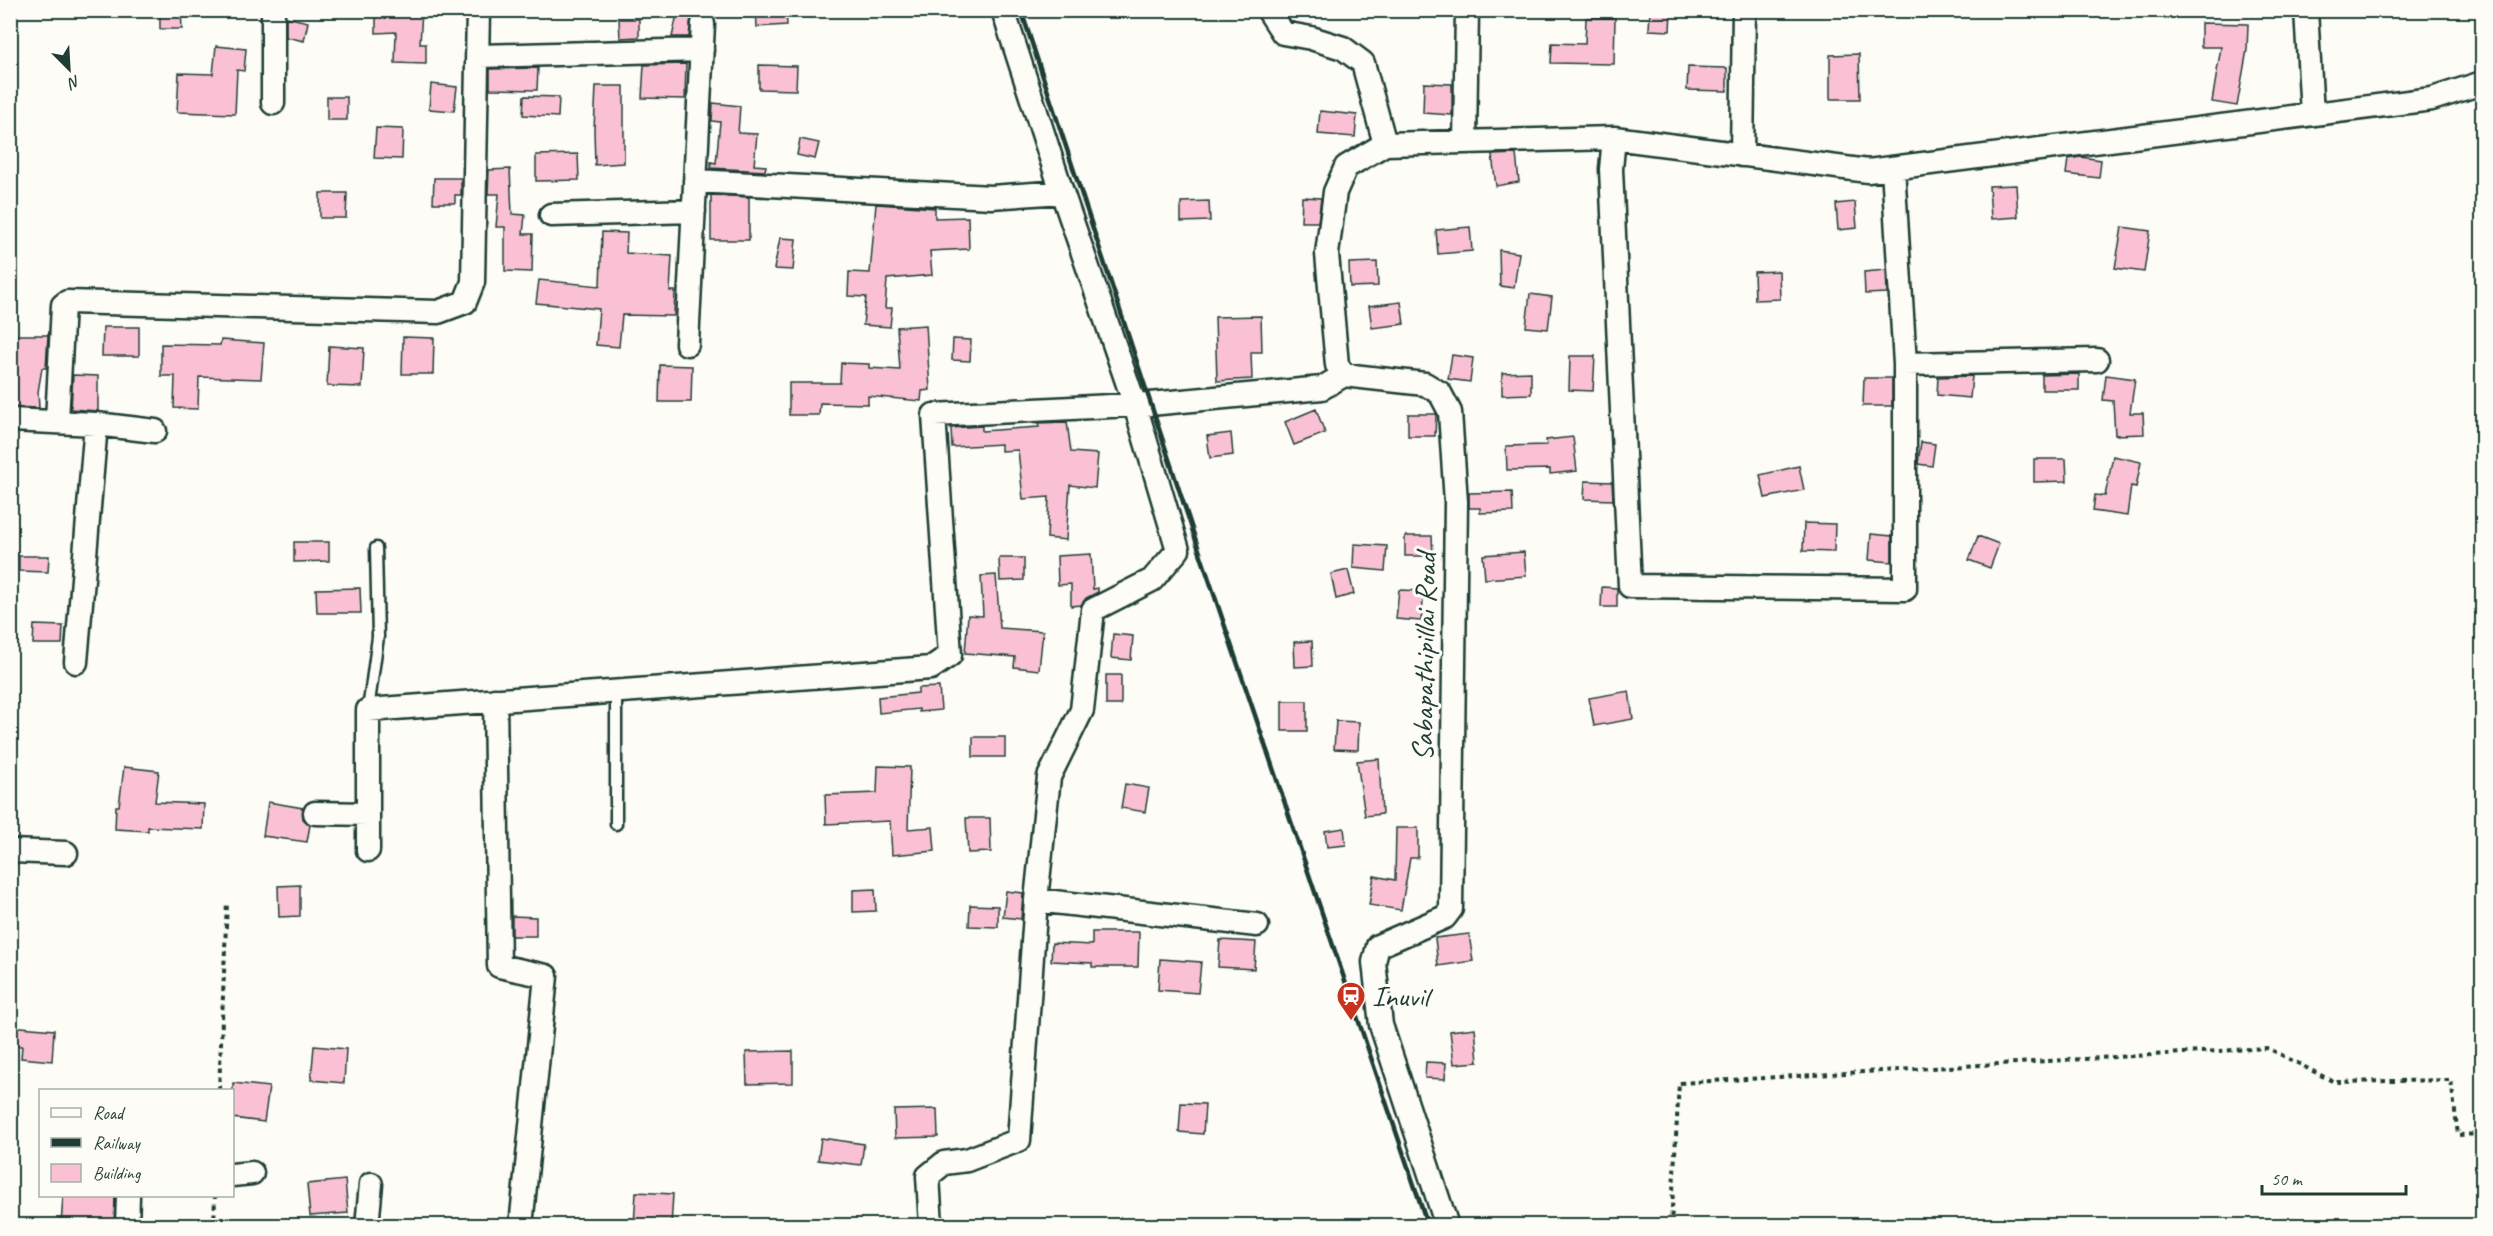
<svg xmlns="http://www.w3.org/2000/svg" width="2493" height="1236" font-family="Caveat,sans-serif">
<rect width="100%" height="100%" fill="#fdfcf7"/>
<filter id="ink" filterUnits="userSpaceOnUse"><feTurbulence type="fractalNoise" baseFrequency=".0167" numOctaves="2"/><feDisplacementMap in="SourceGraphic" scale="12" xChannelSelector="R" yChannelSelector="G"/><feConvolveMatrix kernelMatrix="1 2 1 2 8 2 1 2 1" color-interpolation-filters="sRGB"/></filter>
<g filter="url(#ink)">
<path fill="#fac1d5" stroke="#1f3d34" stroke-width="1.5" d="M160 10H181L182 29H160Z
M376 10H422L420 44H426V64L395 63 396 32 376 33Z
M678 10H700L691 17 689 37H672Z
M756 10H786L787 25 757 27Z
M1650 10H1671L1670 31 1649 30Z
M286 17 308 22 304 41 286 37Z
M1586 18H1615L1614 64 1551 63 1552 43 1585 44Z
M619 19H639V37L620 38Z
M2201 23 2248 24 2247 50 2237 106 2212 102 2221 47H2201Z
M216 46 246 49 244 71 237 70 235 114 177 112 179 73 213 74Z
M1859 54 1860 99H1830V55Z
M686 64 685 99 642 98 644 65Z
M759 65 797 66 796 90 759 89Z
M1688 67 1727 68V91L1687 90Z
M538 68 537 90 490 89V69Z
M1424 83 1452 84V115L1423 113Z
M431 84 457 87 454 111 429 109Z
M596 86H624V163L595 165 594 130Z
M524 96 559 97 558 117 523 115Z
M327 97H347V120H327Z
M713 103 740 106 738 133 757 134 754 165 766 166 765 171 711 168V162L716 163 720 122 712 121Z
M1320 111 1357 115 1355 137 1318 134Z
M376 128 403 129 402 159 374 158Z
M800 139 819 143 815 159 797 155Z
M578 154 579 180 536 181V155Z
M1516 154 1519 182 1496 186 1492 155Z
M2081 157 2101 160 2099 178 2066 174 2068 159Z
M510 169 512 214 525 215 523 234H533L532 272 505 271V227H496L499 194H488L489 170Z
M434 178H461V195H455V203H433Z
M2016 185 2018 217 1991 219 1989 186Z
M320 193H347L346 218H320Z
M711 195 749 197V240H711Z
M1302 197 1321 198 1318 222H1301Z
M1209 201 1210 221 1181 222V202Z
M1855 202 1857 228 1838 230 1836 204Z
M876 204 935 208V218L968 217 969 249 930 251 932 275 887 279 885 308H892L890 327 863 325 866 297 848 296 849 272 870 273Z
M1470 227 1472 251 1438 254 1436 230Z
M2122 227 2150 231 2144 272 2115 268Z
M602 232 627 233 626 253 672 256 670 291H675L674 316 622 315 619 347 596 345 599 309 536 303 539 280 600 286Z
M780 238 796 239 793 270 774 269Z
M1499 250 1519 253 1514 288 1500 286Z
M1377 262 1378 286 1350 287 1349 263Z
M1886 270 1887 293 1865 294 1864 272Z
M1779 271 1780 299 1755 300 1754 272Z
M1530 294 1552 297 1548 329 1526 327Z
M1401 302 1404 324 1372 328 1369 306Z
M1261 316 1262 352H1251L1252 379 1217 381 1215 317Z
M926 325 930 390 922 391 921 401 868 396V404L820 403 819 415H789V383H840L841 363 869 364V368L900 370 897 327Z
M103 327H139V356H102Z
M10 335H48L46 368H42L38 392 39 408 10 407Z
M403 337 434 338 433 374H402Z
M953 339 971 340 970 361 952 360Z
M221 340 264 343 261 379 199 377 198 409 174 408 175 376H161V344L220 345Z
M329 346 364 348 362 387 327 386Z
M1452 355 1473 358 1470 382 1448 379Z
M1570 356H1595L1593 391 1569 390Z
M660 365 692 366 691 402H659Z
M1531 372V394L1502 395V373Z
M2079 374V390H2042V375Z
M73 375 98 376V411L71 409Z
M2106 375 2135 379 2130 413H2143L2144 434 2115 435 2113 401 2103 400Z
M1972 376 1970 398 1937 395 1938 377Z
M1864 378H1892V406H1863Z
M1316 409 1325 433 1294 445 1285 422Z
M1408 414H1436L1435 436H1408Z
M1067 422 1071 452 1098 454 1095 488 1070 485 1066 540 1047 538 1049 497 1023 499 1018 450 1001 451V444L952 447 951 428 982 426V431L1039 427 1038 423Z
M1231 433 1233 455 1210 458 1207 436Z
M1573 437 1577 471 1550 474V469L1507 470 1506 446 1547 445 1546 440Z
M1921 442 1935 444 1932 466 1918 464Z
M2113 456 2141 462 2136 487 2131 486 2127 516 2093 511 2095 495 2105 496Z
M2034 459H2066L2067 481 2034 482Z
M1799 466 1804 490 1765 498 1760 475Z
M1585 481 1612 482 1613 500 1584 499Z
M1512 492 1513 512 1480 513V508H1469V493Z
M1804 523 1835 524 1834 552 1803 551Z
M1871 534 1892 536V562L1869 560Z
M1405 536H1432L1433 556H1405Z
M1978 536 1999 544 1990 568 1969 560Z
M294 542H329V561L294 562Z
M1354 544 1387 546 1385 571 1353 568Z
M1524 552 1526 576 1485 579 1483 555Z
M1091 554 1093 589 1098 588V592L1086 598 1081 605 1071 606V584L1058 585 1057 556Z
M19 556H49L48 572 19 571Z
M999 558H1024V580L1000 581Z
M1348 570 1354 594 1336 599 1331 574Z
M996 575 1000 628 1043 631 1039 670 1014 667 1015 657 965 653 968 615 983 616 981 576Z
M1602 587 1617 588V607H1601Z
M360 588 361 613H317L316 589Z
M1399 590 1424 591 1421 621 1396 619Z
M34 625 63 626 62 644H33Z
M1113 634 1133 636 1131 660 1111 658Z
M1312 641 1313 666 1295 667 1294 642Z
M1106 675H1121V705H1106Z
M939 687 941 710 919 712V709L879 713 878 697 918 693V688Z
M1629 691 1633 719 1594 726 1589 698Z
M1282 701H1307V731H1282Z
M1336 721 1359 722 1358 750 1334 749Z
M973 737H1005V757H973Z
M1379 759 1382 814 1365 816 1357 761Z
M878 766 910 767 908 829 933 827 935 851 892 855 890 821 826 824 825 795 877 793Z
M124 767 159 771 155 802 204 804 203 829 148 827V831L115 829 116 806H119Z
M1125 784 1149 788 1145 812 1121 808Z
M268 802 303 808V819L310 825 307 842 263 836Z
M966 818H990L991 852 968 853Z
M1344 828 1346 845 1327 847 1325 831Z
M1396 828H1418V858H1410L1401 910 1369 905 1374 876 1395 880Z
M300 885V916L279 917 278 886Z
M875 889 876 911 853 912V890Z
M1006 891 1023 893 1021 919 1003 917Z
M970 905 998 906V927L969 926Z
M512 916 536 917V936H512Z
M1092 932H1139L1138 967H1092V963L1051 961 1052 943 1092 945Z
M1469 934 1473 961 1438 966 1435 938Z
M1220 940 1256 942 1254 969 1218 967Z
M1160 959 1201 962 1198 993 1158 990Z
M10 1026 54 1030 52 1061 21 1058 22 1046H10Z
M1475 1028 1478 1062 1454 1064 1450 1031Z
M314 1046 346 1049 344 1083 311 1080Z
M793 1051V1083L747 1084 746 1052Z
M1426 1062 1446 1063 1445 1079 1425 1078Z
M233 1083 269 1087 264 1122 232 1118Z
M1181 1103 1205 1104 1203 1134 1179 1132Z
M937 1109 938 1137 895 1138 894 1110Z
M821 1138 864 1144 861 1165 818 1160Z
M345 1180 348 1213 310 1216 307 1184Z
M636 1192 673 1194 671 1226H634Z
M63 1196H115L114 1226H61Z"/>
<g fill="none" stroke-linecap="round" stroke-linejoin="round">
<g stroke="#1f3d34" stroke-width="15">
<path id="service" d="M616 691V824
M368 710 378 637 376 548"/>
</g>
<g stroke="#1f3d34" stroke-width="27">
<path id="minor" d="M1268 10 1283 33 1311 38 1343 48 1363 63 1385 144 1614 138 1868 171 2432 99 2482 83
M2306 10 2312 114
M479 56 702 50
M273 103V10
M1614 138 1611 169 1630 586 1905 589V364
M1465 142 1467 10
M1385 144 1346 167 1335 192 1327 254 1337 365 1344 375 1425 384 1440 393 1450 412 1456 502 1451 909 1445 917 1378 946 1374 962 1381 1025 1447 1226
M1742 155 1744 10
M1893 168 1905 364 2097 360
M695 181 991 197 1062 192
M551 215 694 211
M687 344 703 24
M10 420 96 424 155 431
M57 421 63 305 67 302 438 312 465 302 473 282 478 10
M76 662 96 424
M495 700 499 966 546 976 521 1226
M315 813 368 814
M368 850V710L931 668 950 655 934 415 1150 404 1322 388 1344 375
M10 851 66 853
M1036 900 1257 925
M232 1175 252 1173
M127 1226 128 1196
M367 1226 371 1184
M931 1226 928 1176 944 1163 967 1160 1019 1140 1036 900 1049 777 1082 710 1093 610 1152 580 1178 550 1135 405 1062 192 1003 10"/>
</g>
<path stroke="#1f3d34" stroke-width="4" stroke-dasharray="4.5 4.5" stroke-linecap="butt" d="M219 1090 227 902
M214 1226 215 1196
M1671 1226 1679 1083 2268 1048 2334 1082 2451 1080 2458 1135 2482 1134"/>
<use href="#service" stroke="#fdfcf7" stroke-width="10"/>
<use href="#minor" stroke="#fdfcf7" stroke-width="22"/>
<path stroke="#1f3d34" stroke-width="4.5" d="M1021 10 1194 535 1428 1226"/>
</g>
</g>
<defs>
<g id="station-pin" transform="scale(1.5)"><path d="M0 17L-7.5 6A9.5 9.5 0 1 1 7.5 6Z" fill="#c8321e" stroke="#fdfcf7"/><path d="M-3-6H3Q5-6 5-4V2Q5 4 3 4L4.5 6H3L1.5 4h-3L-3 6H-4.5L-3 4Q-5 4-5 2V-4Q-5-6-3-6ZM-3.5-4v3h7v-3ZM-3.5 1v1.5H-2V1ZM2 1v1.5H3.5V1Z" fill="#fff"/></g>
</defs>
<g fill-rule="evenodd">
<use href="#station-pin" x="1351" y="996"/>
</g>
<g text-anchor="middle" stroke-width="6" stroke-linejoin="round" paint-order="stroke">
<g font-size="30" fill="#1f3d34" stroke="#fdfcf7">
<text transform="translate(1424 657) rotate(-89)" y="10">Sabapathipillai Road</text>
</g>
<g font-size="30" fill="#1f3d34" stroke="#fdfcf7" text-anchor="start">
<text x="1372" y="1006">Inuvil</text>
</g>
</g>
<rect width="2493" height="1236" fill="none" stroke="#fdfcf7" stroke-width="36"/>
<rect x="18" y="18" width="2457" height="1200" fill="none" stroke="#1f3d34" stroke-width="2" filter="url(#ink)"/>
<rect x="39" y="1089" width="195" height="108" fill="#fdfcf7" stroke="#a4b0a9" stroke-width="1.5"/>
<rect x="51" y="1108" width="30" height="9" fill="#fdfcf7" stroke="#a4b0a9" stroke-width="1.5"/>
<text x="93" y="1119" font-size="18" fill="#1f3d34">Road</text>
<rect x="51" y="1138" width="30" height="9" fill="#1f3d34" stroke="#a4b0a9" stroke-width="1.5"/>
<text x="93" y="1149" font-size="18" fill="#1f3d34">Railway</text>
<rect x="51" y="1164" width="30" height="18" fill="#fac1d5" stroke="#a4b0a9" stroke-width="1.5"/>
<text x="93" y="1179" font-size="18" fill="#1f3d34">Building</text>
<g transform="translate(69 69) rotate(156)" stroke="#fdfcf7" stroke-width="4.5" paint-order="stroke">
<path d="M0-4.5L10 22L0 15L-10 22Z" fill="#1f3d34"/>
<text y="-9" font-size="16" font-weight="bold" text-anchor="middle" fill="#1f3d34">N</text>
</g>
<path d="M2262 1185v9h144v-9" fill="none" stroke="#1f3d34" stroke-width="3"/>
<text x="2271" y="1185" font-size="18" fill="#1f3d34" stroke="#fdfcf7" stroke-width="4.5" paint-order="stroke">50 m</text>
</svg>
